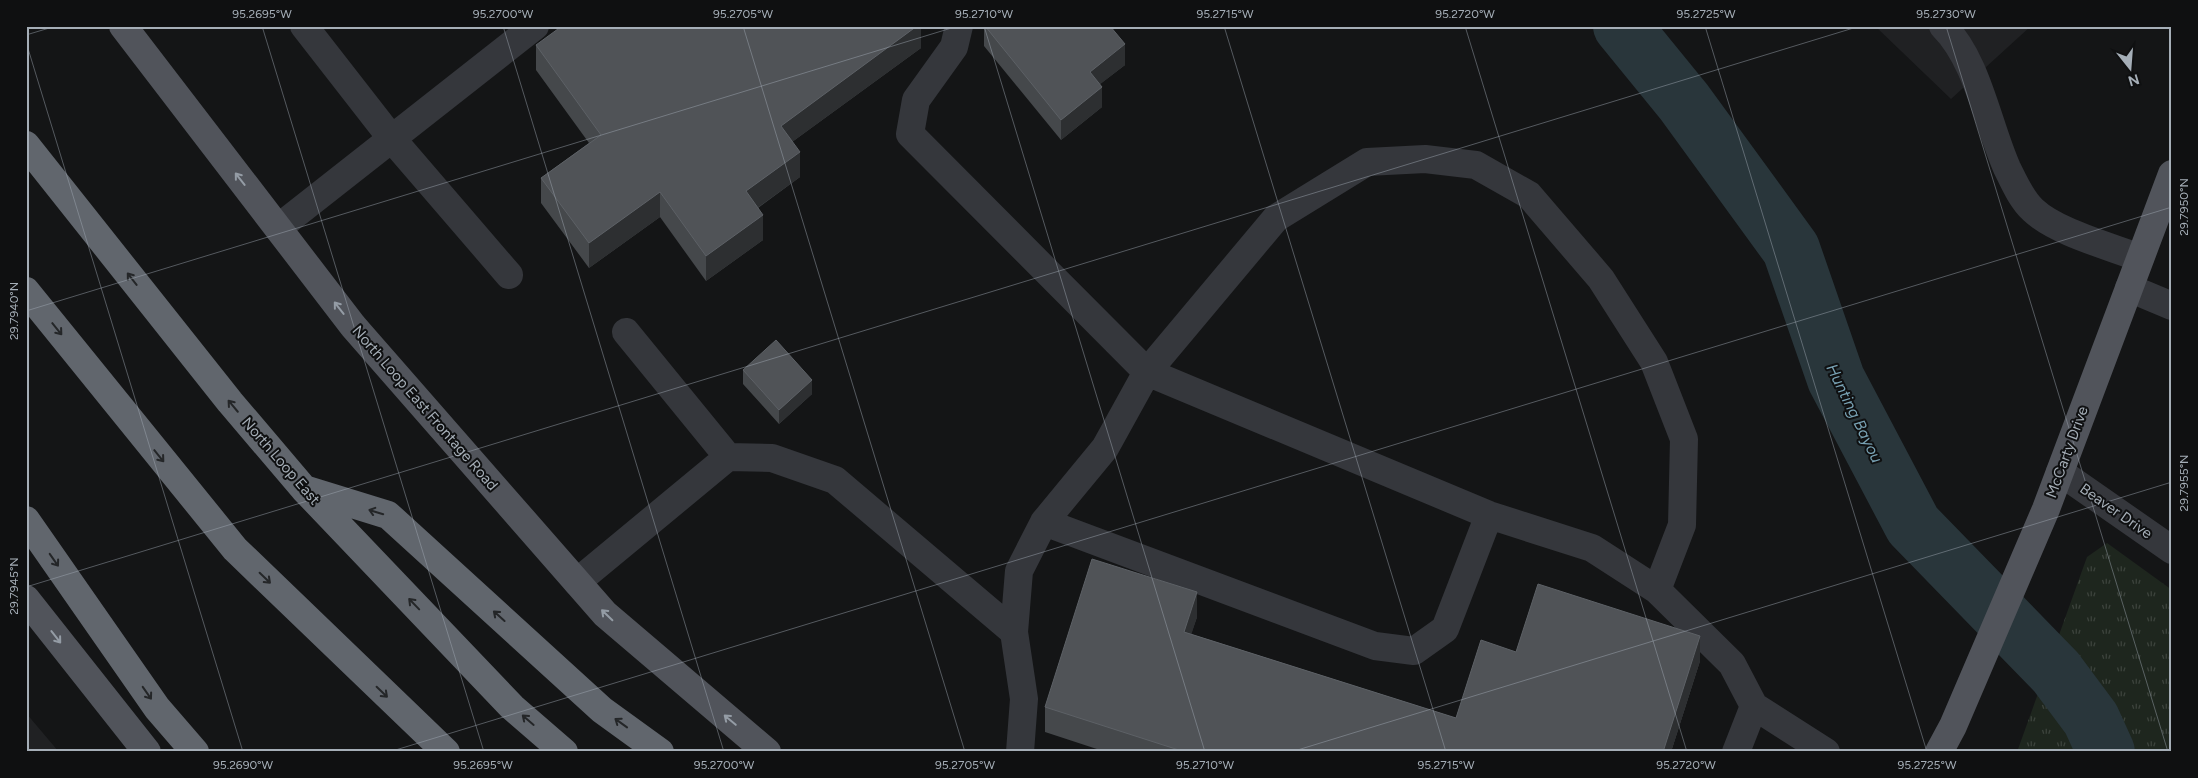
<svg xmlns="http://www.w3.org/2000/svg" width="2198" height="778" font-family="Figtree,sans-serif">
<defs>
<pattern id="grass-tufts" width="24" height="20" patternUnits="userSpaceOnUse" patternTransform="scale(1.25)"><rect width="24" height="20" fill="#1e261e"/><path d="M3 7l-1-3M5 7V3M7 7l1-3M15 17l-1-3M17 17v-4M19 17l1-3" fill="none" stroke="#3c433c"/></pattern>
</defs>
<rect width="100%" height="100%" fill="#141516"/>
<path fill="#202123" d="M1875 26H2031L1951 99Z
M26 713 59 752H26Z"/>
<path fill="url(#grass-tufts)" d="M2107 543 2172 590V752H2017L2087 557Z"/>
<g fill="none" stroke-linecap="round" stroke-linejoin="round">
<path stroke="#29363b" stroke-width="58" d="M1622 26 1684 102 1791 249 1836 379 1913 525 2056 672 2091 719 2106 752"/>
<path stroke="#35373c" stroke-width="28" d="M304 26 392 139 509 275
M959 26 954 47 916 100 910 134 1147 372 1489 515 1592 548 1657 590 1732 664 1754 706 1826 752
M1943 26C1978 61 1987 123 2007 168 2014 182 2021 199 2033 210 2056 232 2109 246 2140 258
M278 228 535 26
M2129 288 2172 306
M626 332 728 457
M2060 472 2172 550
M1044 522 1375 646 1414 651 1445 629 1489 515
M577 582 728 457 772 458 835 480 1014 632
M1020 752 1024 699 1014 632 1019 571 1044 522 1105 448 1147 372 1276 218 1367 162 1425 159 1476 165 1529 195 1601 279 1654 362 1684 439 1682 525 1657 590
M1736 752 1754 706"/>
<path stroke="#51545b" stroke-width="28" d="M123 26 353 326 605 614 767 752
M26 599 147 752
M1939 752 1953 726 2046 509 2172 174"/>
<path stroke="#61666d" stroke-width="28" d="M26 145 230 402 304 489 512 707 564 752
M26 291 235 549 446 752
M307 490 388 515 602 710 660 752
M26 520 157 708 195 752"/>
</g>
<path fill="#45484b" d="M921 26V48L792 142 800 177 758 208 763 240 706 281 660 217 589 268 541 203V178L589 143 536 70V45Z
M984 26 1125 65 1100 84 1102 107 1061 140 984 46Z
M743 370 812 394 779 424 743 384Z
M1197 617 1191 634 1456 718 1516 652 1700 661 1671 752H1106L1045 732V707Z"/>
<path fill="#2d2f31" d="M917 26H921V48L781 150V126Z
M1125 44V65L1090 92V72Z
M1102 87V107L1061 140V120Z
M800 152V177L746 216V191Z
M660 192V217L589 268V243Z
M763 215V240L706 281V256Z
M812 380V394L779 424V410Z
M1197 592V617L1184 657V632Z
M1700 636V661L1671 752H1663Z"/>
<path fill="#505357" stroke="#5d6166" d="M562 26H917L781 126 800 152 746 191 763 215 706 256 660 192 589 243 541 178 601 135 536 45Z
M985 26H1110L1125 44 1090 72 1102 87 1061 120Z
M776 340 812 380 779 410 743 370Z
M1092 559 1197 592 1184 632 1456 718 1481 640 1516 652 1538 584 1700 636 1663 752H1185L1045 707Z"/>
<defs><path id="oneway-shaft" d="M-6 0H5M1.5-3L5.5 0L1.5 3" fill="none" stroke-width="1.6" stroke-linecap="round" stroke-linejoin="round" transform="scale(1.25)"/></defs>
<g stroke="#949ca5">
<use href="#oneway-shaft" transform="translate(240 179) rotate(-128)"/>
<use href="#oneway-shaft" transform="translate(339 308) rotate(-128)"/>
<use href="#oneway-shaft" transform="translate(607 615) rotate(-136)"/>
<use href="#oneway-shaft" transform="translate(56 637) rotate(52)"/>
<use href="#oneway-shaft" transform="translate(730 720) rotate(-140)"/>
</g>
<g stroke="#242628">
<use href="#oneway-shaft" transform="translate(132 279) rotate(-128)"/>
<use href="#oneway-shaft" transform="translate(57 329) rotate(51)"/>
<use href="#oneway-shaft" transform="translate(233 406) rotate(-130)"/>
<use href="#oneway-shaft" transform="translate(159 456) rotate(51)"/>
<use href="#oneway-shaft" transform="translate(376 512) rotate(-163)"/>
<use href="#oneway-shaft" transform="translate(54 560) rotate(55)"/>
<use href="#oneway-shaft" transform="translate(265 578) rotate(44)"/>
<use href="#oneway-shaft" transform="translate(414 604) rotate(-134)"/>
<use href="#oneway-shaft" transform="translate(499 616) rotate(-138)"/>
<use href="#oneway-shaft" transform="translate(382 692) rotate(44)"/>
<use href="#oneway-shaft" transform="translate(147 693) rotate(55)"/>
<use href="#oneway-shaft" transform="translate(528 720) rotate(-139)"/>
<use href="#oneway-shaft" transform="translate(621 723) rotate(-144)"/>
</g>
<path fill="none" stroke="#a5aeb7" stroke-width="1" stroke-opacity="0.45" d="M262 26 484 752M503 26 724 752M743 26 965 752M984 26 1205 752M1224 26 1446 752M1465 26 1687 752M1705 26 1927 752M1946 26 2168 752M26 35 56 26M26 42 243 752M26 311 958 26M26 587 1860 26M389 752 2172 207M1291 752 2172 482"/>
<g text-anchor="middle" stroke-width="4" stroke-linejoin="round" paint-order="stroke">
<g font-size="15" fill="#a5aeb7" stroke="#0f1011">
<text transform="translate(425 408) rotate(49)" y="5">North Loop East Frontage Road</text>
<text transform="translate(2067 452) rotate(-70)" y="5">McCarty Drive</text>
<text transform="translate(281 461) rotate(49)" y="5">North Loop East</text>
<text transform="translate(2116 511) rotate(35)" y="5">Beaver Drive</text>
</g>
<g font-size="16" font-style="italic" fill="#79a3b5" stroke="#0f1011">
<text transform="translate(1855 413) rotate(64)" y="6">Hunting Bayou</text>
</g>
</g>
<rect width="2198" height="778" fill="none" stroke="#0f1011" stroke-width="55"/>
<g transform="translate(2130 68) rotate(163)" stroke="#0f1011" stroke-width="4" paint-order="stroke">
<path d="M0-4L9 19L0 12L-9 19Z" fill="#a5aeb7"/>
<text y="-8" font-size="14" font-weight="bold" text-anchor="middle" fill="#a5aeb7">N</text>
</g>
<rect x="28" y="28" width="2142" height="722" fill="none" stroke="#a5aeb7" stroke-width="2"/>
<g font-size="12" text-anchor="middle" fill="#a5aeb7">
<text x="262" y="18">95.2695°W</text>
<text x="503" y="18">95.2700°W</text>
<text x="743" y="18">95.2705°W</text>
<text x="984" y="18">95.2710°W</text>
<text x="1225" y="18">95.2715°W</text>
<text x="1465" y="18">95.2720°W</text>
<text x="1706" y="18">95.2725°W</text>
<text x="1946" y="18">95.2730°W</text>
<text transform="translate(2184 207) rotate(-90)" y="4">29.7950°N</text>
<text transform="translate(14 311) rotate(-90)" y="4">29.7940°N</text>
<text transform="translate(2184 483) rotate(-90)" y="4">29.7955°N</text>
<text transform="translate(14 586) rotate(-90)" y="4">29.7945°N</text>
<text x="243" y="769">95.2690°W</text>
<text x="483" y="769">95.2695°W</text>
<text x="724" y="769">95.2700°W</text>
<text x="965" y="769">95.2705°W</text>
<text x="1205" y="769">95.2710°W</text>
<text x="1446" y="769">95.2715°W</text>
<text x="1686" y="769">95.2720°W</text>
<text x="1927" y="769">95.2725°W</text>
</g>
</svg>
